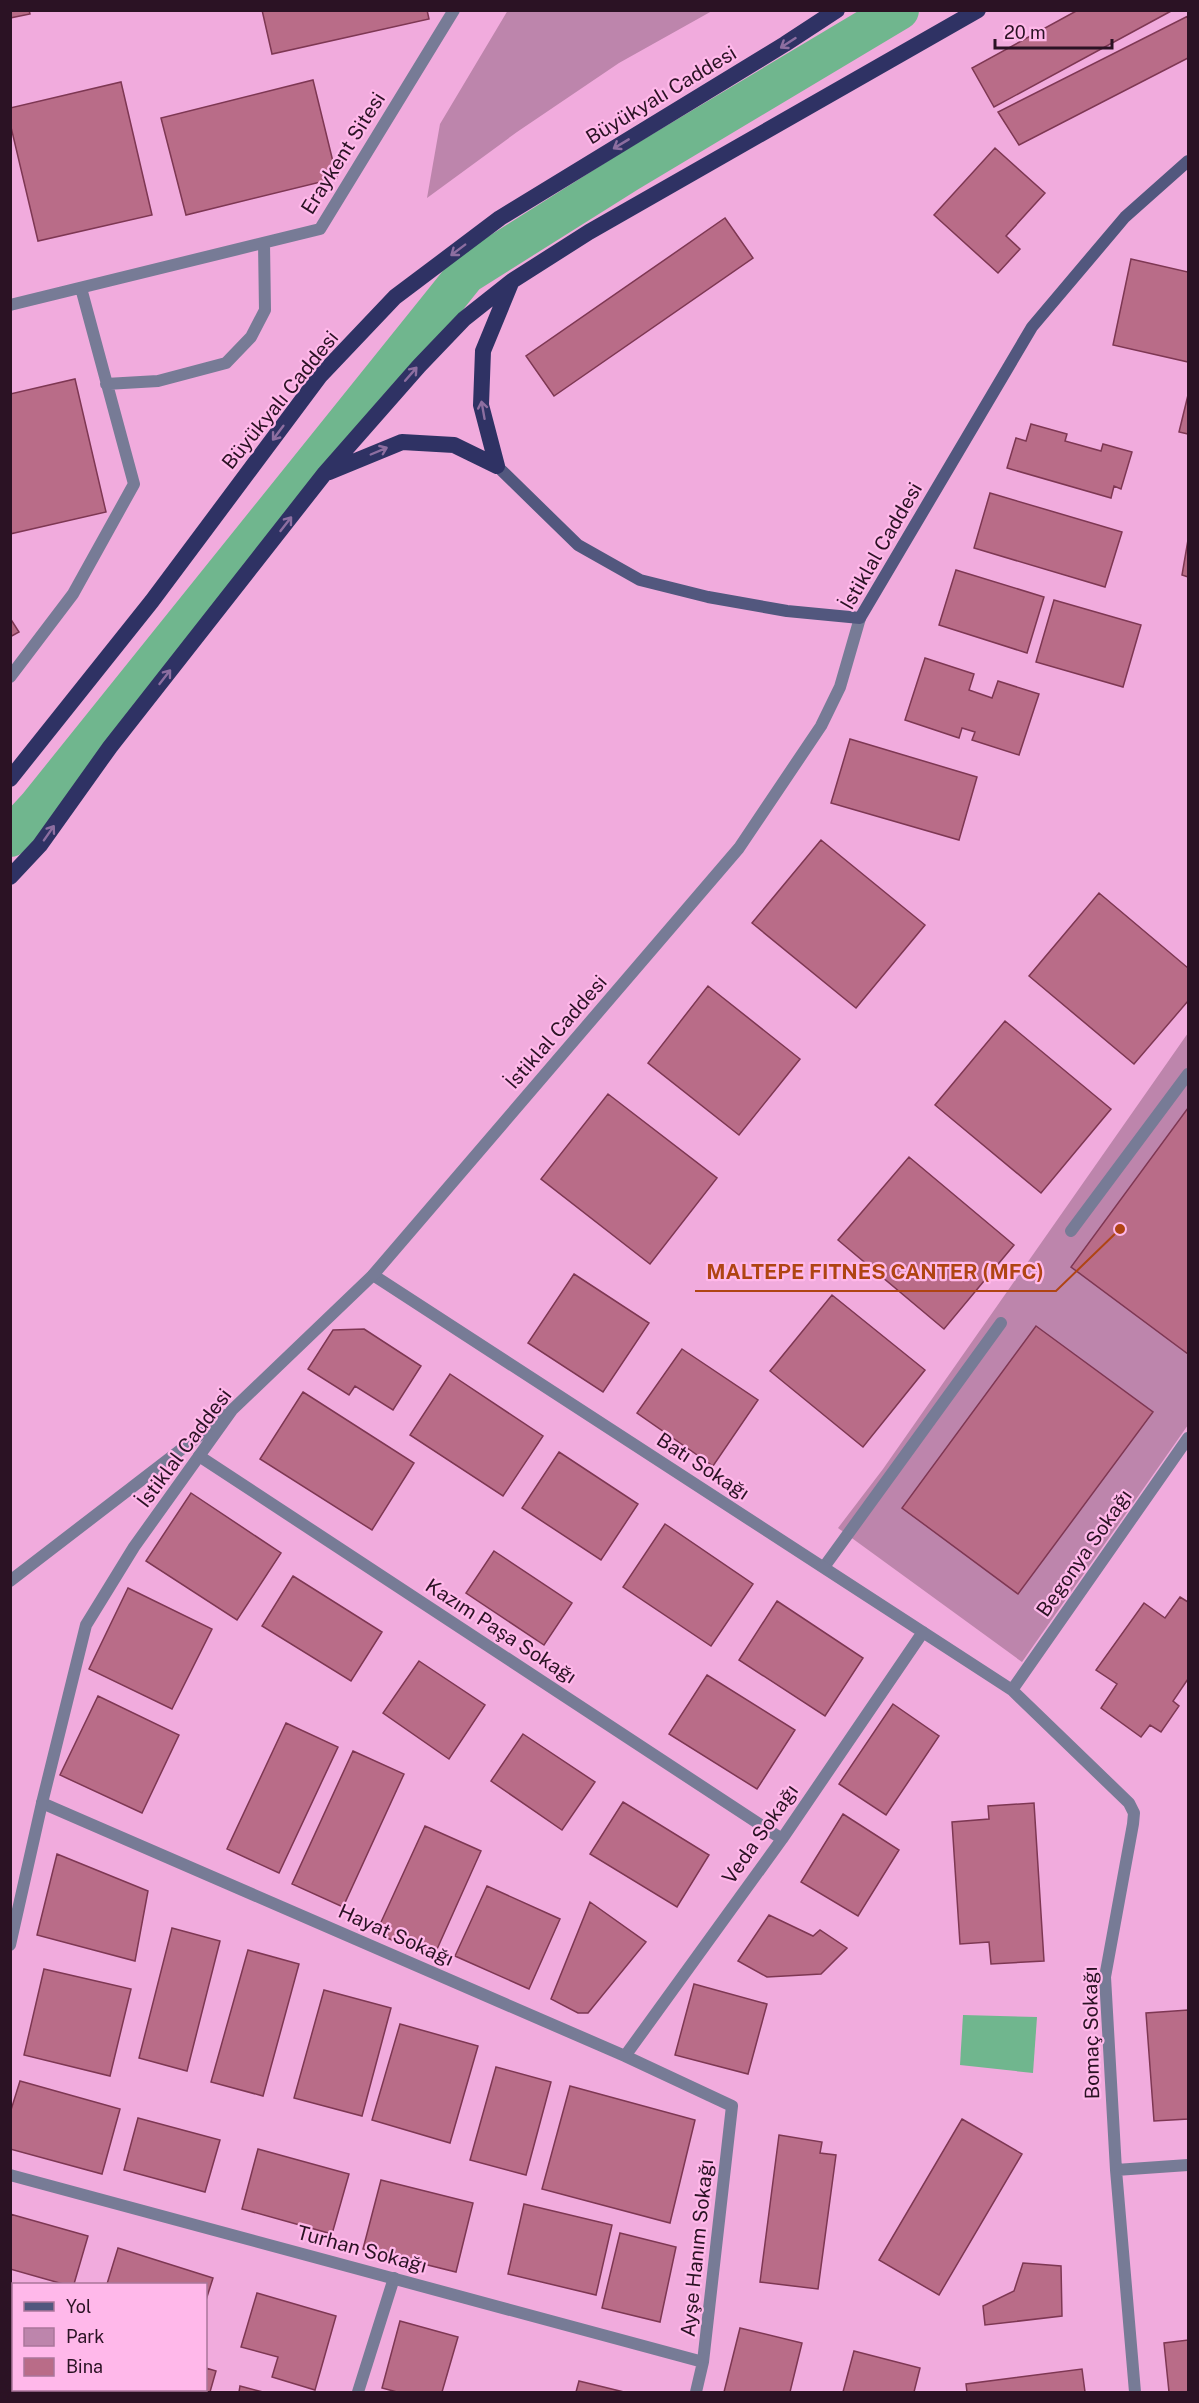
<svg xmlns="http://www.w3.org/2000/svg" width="1199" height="2403" font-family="'Public Sans',sans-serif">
<rect width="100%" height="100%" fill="#f1abdd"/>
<path fill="#bd85ac" d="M508 10 712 11 619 63 517 132 427 198 440 124Z
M1188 1033V1425L1022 1662 838 1528 883 1469Z"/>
<path fill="#70b68e" d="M963 2015 1037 2017 1033 2073 960 2065Z"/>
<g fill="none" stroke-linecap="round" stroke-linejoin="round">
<path stroke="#70b68e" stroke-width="40" d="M10 837 37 808 466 274 628 172 899 10"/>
</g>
<path fill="#b96c88" stroke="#7e3753" stroke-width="1.5" d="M10 10H29L30 14 10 18Z
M262 10H427L429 19 272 54Z
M1078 10H1173L994 107 972 68Z
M1188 16V58L1019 145 998 112Z
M313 80 337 178 186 215 161 118Z
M121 82 152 215 38 241 10 123V108Z
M995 148 1045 193 1006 236 1020 249 998 273 934 215Z
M725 218 753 258 554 396 526 356Z
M1131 259 1188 272V362L1113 345Z
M75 379 106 512 10 534V394Z
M1188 395V434L1179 432Z
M1031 424 1067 434 1065 441 1101 451 1103 444 1132 452 1121 489 1114 486 1111 498 1007 468 1016 438 1026 441Z
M990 493 1122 532 1105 587 974 548Z
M1188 540V577L1182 575Z
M956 570 1044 597 1027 653 939 625Z
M1054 600 1141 625 1123 687 1036 662Z
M10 618 19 632 10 637Z
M925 658 974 674 969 690 992 698 998 681 1039 694 1019 755 972 740 975 732 962 728 959 738 905 720Z
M850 739 977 777 959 840 831 803Z
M821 840 925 925 856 1008 752 923Z
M1099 893 1188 968V1001L1134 1064 1029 976Z
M708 986 800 1059 739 1135 648 1063Z
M1005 1021 1111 1109 1041 1193 935 1105Z
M608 1094 717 1178 650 1264 541 1179Z
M1188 1108V1354L1071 1267Z
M909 1157 1014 1245 944 1329 838 1240Z
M574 1274 649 1323 603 1392 528 1343Z
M832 1295 925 1370 863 1447 770 1371Z
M1036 1326 1153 1412 1018 1594 902 1508Z
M364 1329 421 1366 393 1410 355 1386 349 1395 308 1369 333 1330Z
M682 1349 758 1400 713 1466 637 1413Z
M450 1374 543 1436 503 1496 410 1435Z
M303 1392 414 1463 372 1530 260 1459Z
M559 1452 638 1504 601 1560 522 1508Z
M191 1493 281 1553 237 1620 146 1561Z
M665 1524 753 1584 711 1646 623 1587Z
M494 1551 572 1603 544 1645 466 1593Z
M293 1576 382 1632 351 1681 262 1626Z
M128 1588 212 1629 172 1709 89 1669Z
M1180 1597 1188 1602V1679L1173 1701 1179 1706 1161 1732 1150 1725 1141 1737 1101 1708 1117 1684 1096 1670 1144 1603 1165 1618Z
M777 1601 863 1658 825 1716 739 1660Z
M419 1661 485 1705 449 1759 383 1713Z
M707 1675 795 1730 757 1789 669 1734Z
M98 1696 179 1735 142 1813 60 1775Z
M893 1704 939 1736 886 1815 839 1784Z
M286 1723 338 1747 279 1873 227 1849Z
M523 1734 595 1782 562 1830 491 1781Z
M353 1751 404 1774 343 1907 292 1884Z
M623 1802 709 1855 677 1907 590 1854Z
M1034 1803 1044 1961 991 1964 989 1942 960 1944 952 1822 989 1819 988 1806Z
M843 1814 899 1850 858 1916 801 1882Z
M425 1826 481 1851 433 1958 376 1933Z
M57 1854 148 1891 135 1961 37 1935Z
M487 1886 560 1919 529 1989 455 1956Z
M590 1902 646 1942 588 2013H578L551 1999Z
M769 1915 813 1936 820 1930 847 1948 821 1974 767 1977 738 1961Z
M172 1928 220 1941 187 2071 139 2058Z
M248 1950 299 1964 263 2096 211 2082Z
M44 1969 131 1989 110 2076 24 2055Z
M694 1984 767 2004 748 2074 675 2055Z
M324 1990 391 2008 362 2116 294 2098Z
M1188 2010V2119L1154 2121 1146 2013Z
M400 2024 478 2046 450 2143 372 2120Z
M496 2067 551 2082 526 2175 470 2160Z
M20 2081 120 2109 102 2174 10 2149V2113Z
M570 2086 695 2120 670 2223 542 2189Z
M138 2118 220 2140 205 2192 124 2170Z
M962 2119 1022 2154 939 2295 879 2260Z
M779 2135 822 2142 820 2153 836 2155 818 2289 760 2282Z
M258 2149 349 2174 332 2234 242 2209Z
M381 2180 473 2203 456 2272 363 2249Z
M524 2204 612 2225 596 2295 508 2274Z
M10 2214 88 2236 74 2284H63L10 2269Z
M620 2233 676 2247 660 2322 602 2308Z
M118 2248 213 2278 206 2300V2284H107Z
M1023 2263 1061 2266 1062 2316 985 2325 983 2306 1014 2291Z
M257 2293 336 2316 315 2390 272 2377 278 2357 241 2347Z
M10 2304 14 2305V2384L10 2383Z
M400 2321 458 2337 442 2392H397L382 2388Z
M740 2328 802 2343 790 2392H724Z
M1188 2340V2392H1169L1164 2343Z
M854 2351 920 2368 914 2392H843Z
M206 2368 216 2371 210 2392H104L105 2390H206Z
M1082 2369 1085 2392H967L966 2384Z
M579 2381 624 2392H576Z
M240 2386 263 2392H239Z
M34 2390H80V2392H44Z"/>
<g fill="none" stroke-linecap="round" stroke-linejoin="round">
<path stroke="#777b96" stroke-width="12" d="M10 305 320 229 454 10
M106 384 158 381 226 363 251 337 265 310 264 243
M10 677 73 594 134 484 81 288
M1071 1231 1188 1074
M824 1567 1001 1323
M358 2392 394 2278"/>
<path stroke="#777b96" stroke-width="12" d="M373 1275 1012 1690 1129 1803 1134 1813 1133 1824 1105 1977 1116 2170 1135 2392
M199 1456 782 1839
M10 1581 226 1415
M1012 1690 1188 1438
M42 1803 625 2056 732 2106 703 2362 696 2392
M625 2056 782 1839 923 1632
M1116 2170 1188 2165
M10 2175 703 2362"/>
<path stroke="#777b96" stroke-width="12" d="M10 1945 42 1803 86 1625 134 1547 232 1410 373 1275 739 848 821 726 840 687 860 618"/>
<path stroke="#52577e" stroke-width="12" d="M497 466 578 545 640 580 708 597 787 611 860 618 1032 327 1125 217 1188 161"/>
<path stroke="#2f3264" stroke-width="16" d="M497 466 481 405 483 351 511 283
M329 472 402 442 454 445 497 466
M10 779 152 601 320 376 395 297 500 218 785 44 837 10
M10 877 40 845 110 747 325 473 419 366 464 319 512 281 589 232 978 10"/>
</g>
<defs><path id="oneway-shaft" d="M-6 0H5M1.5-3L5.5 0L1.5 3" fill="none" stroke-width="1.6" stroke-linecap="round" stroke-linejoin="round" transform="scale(1.5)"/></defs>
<g stroke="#8d6ea0">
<use href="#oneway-shaft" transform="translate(788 43) rotate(147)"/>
<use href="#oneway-shaft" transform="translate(621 144) rotate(149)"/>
<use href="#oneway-shaft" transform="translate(458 250) rotate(143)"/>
<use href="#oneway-shaft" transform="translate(411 374) rotate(-49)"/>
<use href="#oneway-shaft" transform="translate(483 410) rotate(-100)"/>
<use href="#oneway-shaft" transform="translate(278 433) rotate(127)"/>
<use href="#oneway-shaft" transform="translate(379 451) rotate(-23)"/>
<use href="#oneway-shaft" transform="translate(286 524) rotate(-52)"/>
<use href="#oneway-shaft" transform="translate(165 677) rotate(-52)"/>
<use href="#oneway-shaft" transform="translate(49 833) rotate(-55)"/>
</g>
<g text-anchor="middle" stroke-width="4.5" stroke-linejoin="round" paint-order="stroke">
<g font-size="20" fill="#2b1224" stroke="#ffb8ea">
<text transform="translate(661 95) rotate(-31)" y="7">Büyükyalı Caddesi</text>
<text transform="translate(343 153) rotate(-58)" y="7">Eraykent Sitesi</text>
<text transform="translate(280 400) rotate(-51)" y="7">Büyükyalı Caddesi</text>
<text transform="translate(881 546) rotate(-60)" y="7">İstiklal Caddesi</text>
<text transform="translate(556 1032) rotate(-49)" y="7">İstiklal Caddesi</text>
<text transform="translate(184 1448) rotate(-53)" y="7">İstiklal Caddesi</text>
<text transform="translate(703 1466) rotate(33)" y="7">Batı Sokağı</text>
<text transform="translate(1084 1553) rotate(-55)" y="7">Begonya Sokağı</text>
<text transform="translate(501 1631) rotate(33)" y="7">Kazım Paşa Sokağı</text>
<text transform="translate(760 1834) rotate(-55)" y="7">Veda Sokağı</text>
<text transform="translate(396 1935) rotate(24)" y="7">Hayat Sokağı</text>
<text transform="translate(1091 2033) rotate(-91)" y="7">Bomaç Sokağı</text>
<text transform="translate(697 2248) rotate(-84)" y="7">Ayşe Hanım Sokağı</text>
<text transform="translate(362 2249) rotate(15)" y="7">Turhan Sokağı</text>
</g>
</g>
<path fill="none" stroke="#af4413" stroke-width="2" d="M1120 1229L1056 1291H695"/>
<circle fill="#af4413" stroke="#ffb8ea" stroke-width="2" cx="1120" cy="1229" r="6"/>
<g font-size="21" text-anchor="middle" font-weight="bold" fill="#af4413" stroke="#ffb8ea" stroke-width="4.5" stroke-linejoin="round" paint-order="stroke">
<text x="875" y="1279">MALTEPE FITNES CANTER (MFC)</text>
</g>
<rect width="1199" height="2403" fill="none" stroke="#2b1224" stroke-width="24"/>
<rect x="12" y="2283" width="195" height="108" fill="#ffb8ea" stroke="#aa769b" stroke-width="1.5"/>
<rect x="24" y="2302" width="30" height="9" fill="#52577e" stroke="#aa769b" stroke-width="1.5"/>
<text x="66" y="2313" font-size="18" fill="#2b1224">Yol</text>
<rect x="24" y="2328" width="30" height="18" fill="#bd85ac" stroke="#aa769b" stroke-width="1.5"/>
<text x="66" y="2343" font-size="18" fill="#2b1224">Park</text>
<rect x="24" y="2358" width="30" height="18" fill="#b96c88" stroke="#aa769b" stroke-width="1.5"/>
<text x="66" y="2373" font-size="18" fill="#2b1224">Bina</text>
<path d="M995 39v9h117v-9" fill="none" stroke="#2b1224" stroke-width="3"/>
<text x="1004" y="39" font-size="18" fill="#2b1224" stroke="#ffb8ea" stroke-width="4.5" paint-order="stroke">20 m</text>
</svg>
